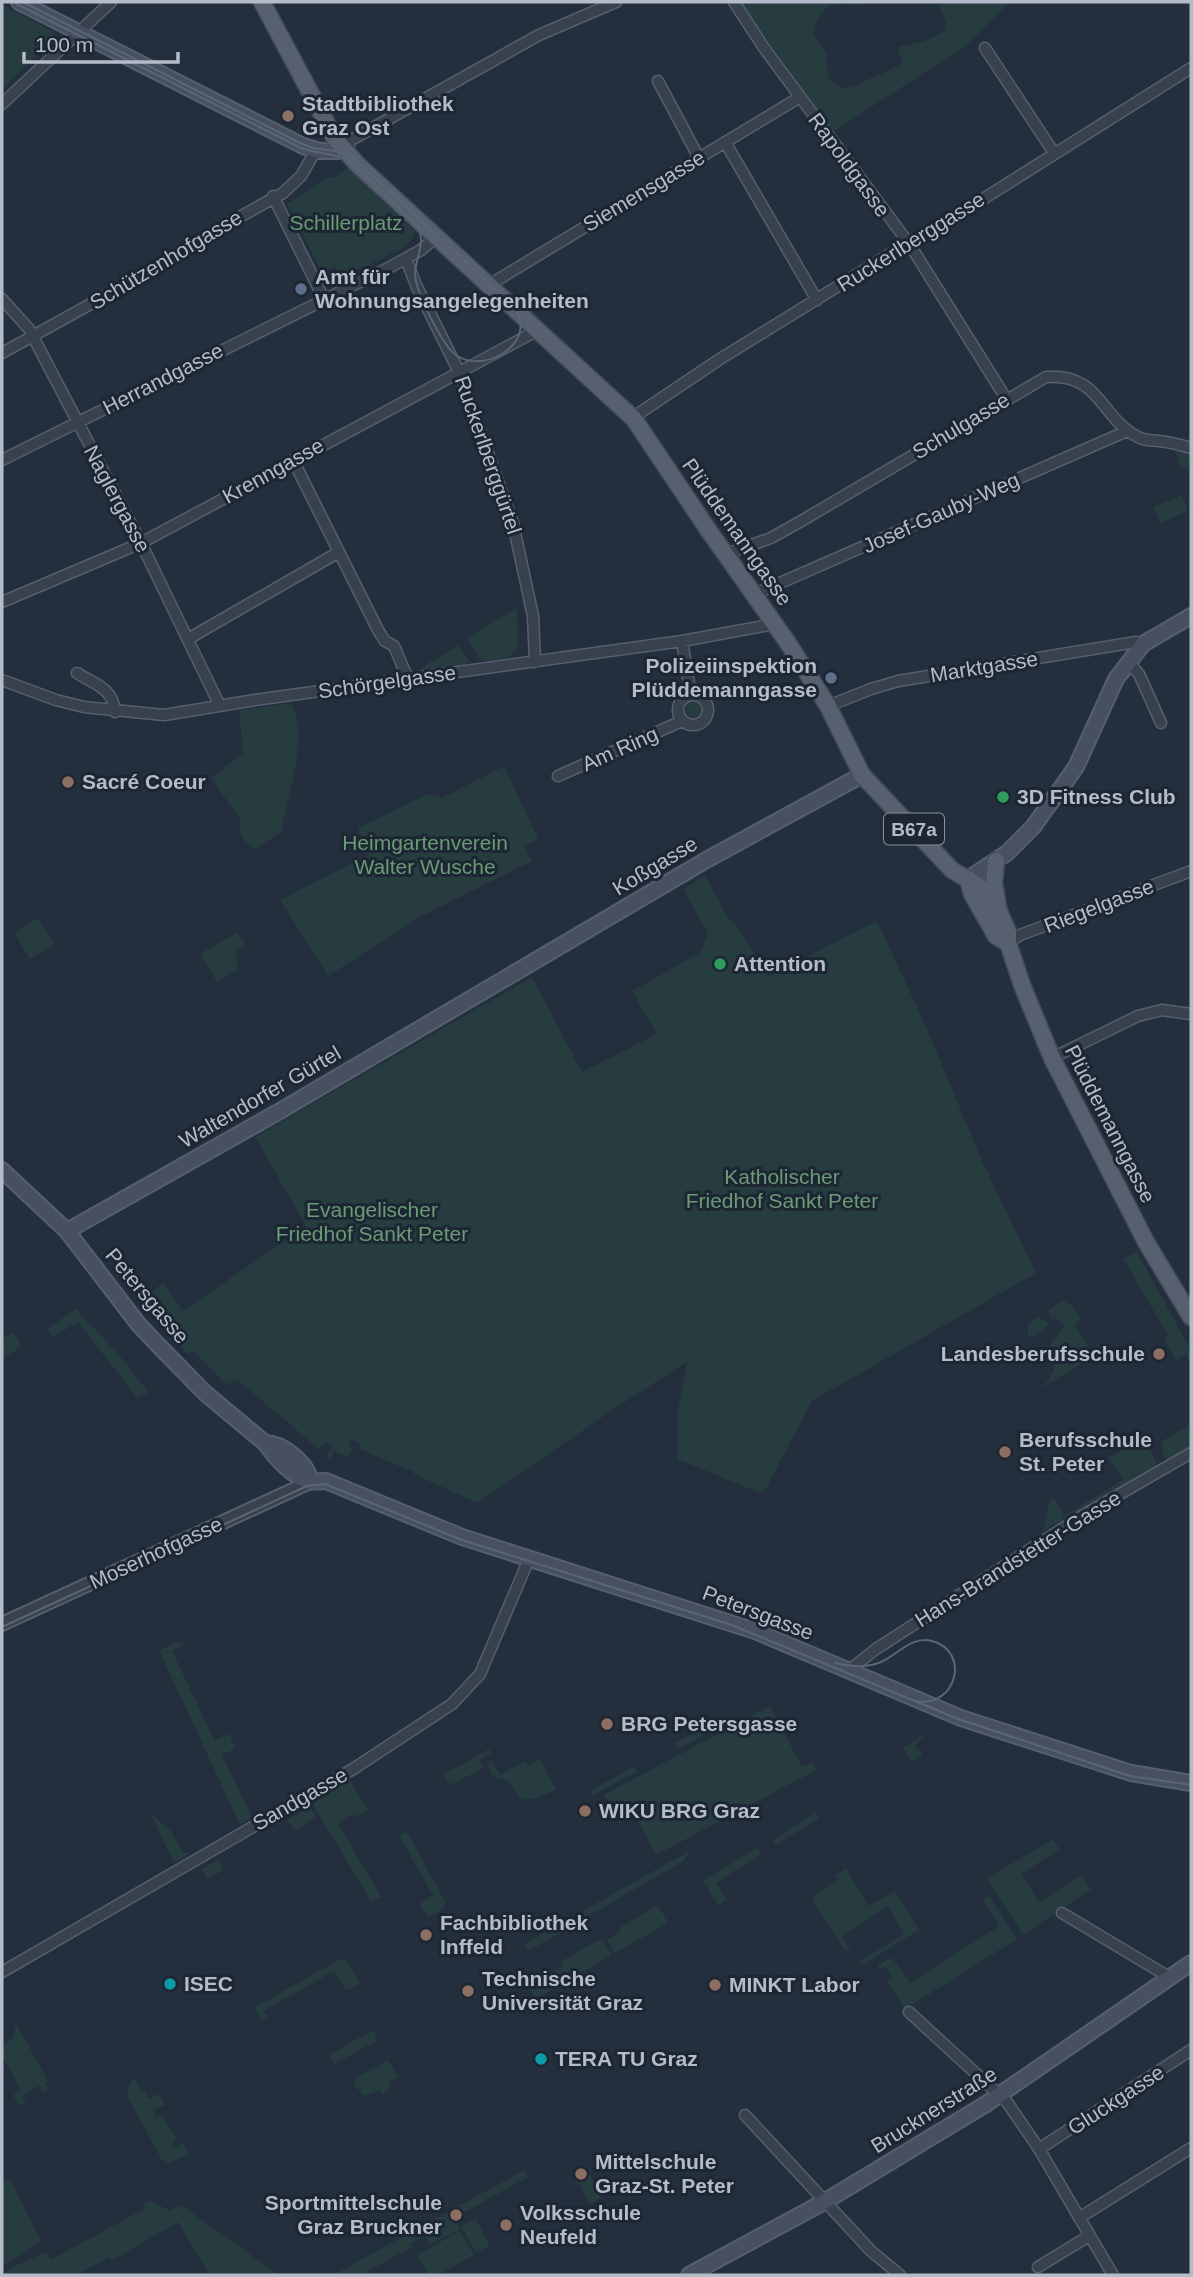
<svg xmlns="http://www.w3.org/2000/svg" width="1193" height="2277" font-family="Arial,sans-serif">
<rect width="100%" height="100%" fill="#242f3e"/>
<path fill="#263c3f" d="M743 2H873L862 5 841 4 828 6 815 22 814 34 827 55 828 78 842 89 854 86 898 66 902 61 899 53V47L924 41 944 32 946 23 939 5 941 2H1010L968 44 836 130 830 129 744 10Z
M2 5 55 33V37L2 90Z
M309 120 316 134 313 138 296 131Z
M348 168 358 174 414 231V236C406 252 358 269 341 277L335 267 322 272 287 204 329 177H334Z
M1174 448 1191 454V466L1181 469Z
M1182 495 1188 511 1160 523 1153 507Z
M517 608 518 649C510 659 490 663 479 659L467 638Z
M459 645 469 661 467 664 422 670 421 668Z
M691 698 696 700 702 709 703 718 697 723 689 722 685 715 688 700Z
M291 703C309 736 288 796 281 832L255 849C242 840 238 834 240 819L211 778 243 753 239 710Z
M504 766 538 839 525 846 532 861 418 918 328 976 280 900 369 855 358 828 428 794 442 798Z
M705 876 730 921 733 920 769 976 877 921 923 1020 983 1163 1036 1273 812 1401 763 1494 677 1459 678 1408 688 1361 614 1409 477 1503 414 1474V1472L359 1449 361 1444 351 1439 348 1445 352 1448 348 1457 334 1451 330 1459 326 1455 333 1446 326 1441 319 1449 237 1379 226 1385 194 1352 187 1353 140 1305 163 1282 183 1311 306 1226 255 1137 532 977 582 1072 657 1034 632 991 701 952 708 933 683 889Z
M38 918 54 944 30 959 14 932Z
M237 933 246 945 236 952 238 970 217 982 200 954Z
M1137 1252 1191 1350V1363L1186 1354 1176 1360 1163 1338 1168 1335 1123 1259Z
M1063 1301 1072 1305 1081 1318 1075 1325 1091 1351 1098 1347 1101 1352 1040 1389C1055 1376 1059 1362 1050 1344L1065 1325 1055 1317 1052 1320 1049 1312 1050 1308Z
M76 1309 119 1355 148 1392 138 1399 78 1322 53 1337 47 1329Z
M1037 1317 1050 1322 1036 1337 1028 1335V1328L1025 1327Z
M13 1332 22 1346 2 1359V1339Z
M1191 1424V1445L1168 1459 1163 1457 1162 1443 1164 1440Z
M1138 1441 1146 1443 1156 1461V1466L1043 1531 1050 1501 1054 1498 1064 1516 1123 1480 1109 1457Z
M178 1642 185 1644 172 1651 215 1741 229 1734 236 1748 222 1755 252 1817 240 1825 159 1650Z
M770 1706 802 1767 812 1762 816 1770 656 1855 635 1815 620 1823 604 1795Z
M718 1720 721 1725 677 1750 674 1744Z
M927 1732 915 1746 923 1755 912 1762 903 1748Z
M489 1749 491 1753 479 1760 484 1768 450 1785 443 1775Z
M540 1759 556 1789C500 1818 529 1778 493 1777L488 1766 491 1760 500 1775 525 1761 528 1765Z
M634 1767 637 1772 593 1795 591 1790Z
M350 1780 368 1810 355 1817 352 1814 338 1823 381 1897 371 1901 312 1803Z
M310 1807 316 1816 295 1831 287 1820Z
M816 1812 819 1818 776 1845 773 1840Z
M150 1813 169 1829 184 1853 188 1852 190 1854 174 1863Z
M406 1830 445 1901 444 1908 428 1917 419 1904 433 1895 399 1836Z
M1052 1840 1060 1849 1021 1874 1039 1902 1082 1875 1091 1889 1023 1935 987 1878Z
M757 1848 761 1854 716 1883 727 1900 718 1905 702 1881Z
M691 1850 683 1861 529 1951 524 1944Z
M218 1860 224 1870 207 1879 202 1869Z
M846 1868 868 1906 895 1891 919 1930 864 1964 859 1962 904 1934 888 1906 842 1936 851 1951 844 1949 811 1898 838 1880 835 1876Z
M989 1895 1017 1939 905 2009 887 1981 892 1977 884 1966 880 1969 877 1965 892 1958 910 1983 999 1926 983 1899Z
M658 1905 668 1923 614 1953 607 1940 620 1932 619 1928Z
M602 1938 612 1955 557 1986 550 1973 564 1965 562 1961Z
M340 1959 347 1961 360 1983 346 1991 334 1971 264 2011 267 2017 262 2021 254 2008Z
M546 1971 555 1987 535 1999 526 1983Z
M16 2023 48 2081 45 2083 49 2090 43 2093 39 2086 23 2096 26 2102 19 2106 13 2095 21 2090 2 2056V2046L14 2037Z
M373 2030 378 2040 335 2064 329 2055Z
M388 2060 398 2077 389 2082V2090L383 2094 380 2090 364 2096 354 2084 356 2078Z
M134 2077 141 2091 144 2090 149 2099 159 2094 166 2106 163 2105 153 2111 157 2118 162 2115 176 2139 172 2143 175 2147 183 2143 189 2154 169 2163 162 2160 127 2096 129 2085Z
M524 2170 528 2177 454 2218 460 2229 430 2245 425 2236 410 2243 412 2247 366 2272 365 2275H338L337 2273Z
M589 2174 602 2197 590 2204 577 2181Z
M10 2179 41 2241 2 2267V2181Z
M151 2201 170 2211 181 2205 279 2275H210L178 2222 111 2261 109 2257 77 2275H2L11 2268 46 2252 51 2260 145 2208 143 2203Z
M475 2218 490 2245 476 2253 461 2226Z
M460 2231 474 2255 438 2275H429L417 2255Z"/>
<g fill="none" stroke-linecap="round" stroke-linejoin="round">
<g stroke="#565f6c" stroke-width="13">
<path id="minor" d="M734 2 764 48 910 245 1007 400
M985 48 1054 153
M658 81 699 158
M2 104 111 2
M725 142 817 300
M345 151 351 140 539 35 616 2
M273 196 324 299
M406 259 416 285 459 372 513 523 533 616 535 662
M489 285 800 97
M2 299 29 329 141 543 220 706
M2 353 161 265 227 224 283 193 301 176 316 150
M634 419 641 412 720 359 890 254 910 245 1191 68
M2 460 392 266 421 250 436 237
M293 460 378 630 385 641 394 646 408 679
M726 554 771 538 803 520 1046 377C1101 373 1100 418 1138 437 1144 441 1152 440 1159 441 1170 442 1181 445 1191 448
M755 594 1127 431
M2 602 141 543 538 330
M188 639 339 552
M682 641 691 695
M1128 662 1139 674 1161 723
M77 673C96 685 113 688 115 712
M2 680 56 700 84 707 164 715 255 700 682 641 775 624
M678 710a15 15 0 1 1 30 0a15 15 0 1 1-30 0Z
M828 706 871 689 898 681 1136 642 1143 644
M558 776 682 721
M1008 943 1020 935 1191 871
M1052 1058 1138 1016 1162 1010 1191 1014
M848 1671 876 1649 1082 1516 1191 1453
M1062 1913 1169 1977
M2 1972 353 1769 452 1704 480 1674 529 1559
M909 2012 1007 2102 1039 2149 1113 2275
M745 2115 871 2251 900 2275
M1039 2149 1191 2050
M1079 2218 1191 2148
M1038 2267 1089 2236"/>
</g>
<g stroke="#565f6c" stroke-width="16">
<path id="tertiary" d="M2 1624 310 1482"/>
</g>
<g stroke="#565f6c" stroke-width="18">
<path id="secondary" d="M19 2 303 146 320 151H345
M968 879 1007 853 1033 827 1076 767 1116 679 1143 644 1191 616
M2 1170 67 1231 139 1325 160 1347 205 1393 265 1443C274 1456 292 1477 309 1481 314 1482 320 1481 326 1481L462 1537 755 1631 961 1718 1131 1773 1191 1783
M67 1231 280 1111 708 859 862 775
M265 1443C283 1443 309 1464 310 1482
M689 2275 824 2202 986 2104 1191 1963"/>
</g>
<g stroke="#414a57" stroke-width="19">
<path id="primary" d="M262 2 335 139 357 164 634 419 709 531 788 643 828 706 862 775 952 870 980 887 998 909 1008 932V943L1022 985 1052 1058 1146 1242 1191 1317
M996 861 994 884 998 906
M968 879 972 894 996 936 1008 943"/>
</g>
<use href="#minor" stroke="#38414e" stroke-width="10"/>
<use href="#tertiary" stroke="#38414e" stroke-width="12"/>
<use href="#secondary" stroke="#465061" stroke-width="14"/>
<use href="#primary" stroke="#56606e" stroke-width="16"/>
<path stroke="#5a6575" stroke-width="2" d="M13 2 301 148C318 154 334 153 350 161L418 226C426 243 416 256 415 273 415 291 437 332 448 347 473 383 544 344 513 306L356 160 341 152 313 148 300 143 23 2
M2 1627 307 1486 325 1484 462 1540 732 1625 958 1719 1130 1776 1191 1785
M835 1663C850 1667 870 1668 883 1661 899 1653 912 1636 932 1641 971 1651 957 1709 915 1701"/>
</g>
<g fill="#8d6e63" stroke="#1d2633" stroke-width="2.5">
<circle cx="288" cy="116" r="7"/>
<circle cx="68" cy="782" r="7"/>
<circle cx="1159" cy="1354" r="7"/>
<circle cx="1005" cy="1452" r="7"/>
<circle cx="607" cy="1724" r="7"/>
<circle cx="585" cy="1811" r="7"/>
<circle cx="426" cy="1935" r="7"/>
<circle cx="715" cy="1985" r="7"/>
<circle cx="468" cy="1991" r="7"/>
<circle cx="581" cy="2174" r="7"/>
<circle cx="456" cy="2215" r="7"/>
<circle cx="506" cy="2225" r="7"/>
</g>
<g fill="#5c6f8a" stroke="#1d2633" stroke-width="2.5">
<circle cx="301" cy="289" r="7"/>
<circle cx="831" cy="678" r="7"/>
</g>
<g fill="#2e9e5b" stroke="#1d2633" stroke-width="2.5">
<circle cx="1003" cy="797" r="7"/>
<circle cx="720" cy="964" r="7"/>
</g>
<g fill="#0f9aa8" stroke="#1d2633" stroke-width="2.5">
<circle cx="170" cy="1984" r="7"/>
<circle cx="541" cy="2059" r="7"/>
</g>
<g text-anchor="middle" stroke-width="6" stroke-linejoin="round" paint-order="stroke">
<rect fill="#1d2633" stroke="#878f9c" stroke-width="2" x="884" y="813.5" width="60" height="31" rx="5"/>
<g font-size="19" font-weight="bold" fill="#b4bcc9">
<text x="914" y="836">B67a</text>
</g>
<g font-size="21" font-weight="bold" fill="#b4bcc9" stroke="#1d2633" text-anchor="start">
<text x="302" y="111">Stadtbibliothek<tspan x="302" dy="24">Graz Ost</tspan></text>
<text x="315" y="284">Amt für<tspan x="315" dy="24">Wohnungsangelegenheiten</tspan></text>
<text x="817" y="673" text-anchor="end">Polizeiinspektion<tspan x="817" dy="24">Plüddemanngasse</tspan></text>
<text x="82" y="789">Sacré Coeur</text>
<text x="1017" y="804">3D Fitness Club</text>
<text x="734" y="971">Attention</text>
<text x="1145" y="1361" text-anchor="end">Landesberufsschule</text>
<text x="1019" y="1447">Berufsschule<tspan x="1019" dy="24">St. Peter</tspan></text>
<text x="621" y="1731">BRG Petersgasse</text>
<text x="599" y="1818">WIKU BRG Graz</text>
<text x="440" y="1930">Fachbibliothek<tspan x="440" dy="24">Inffeld</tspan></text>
<text x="482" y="1986">Technische<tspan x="482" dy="24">Universität Graz</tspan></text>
<text x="184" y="1991">ISEC</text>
<text x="729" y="1992">MINKT Labor</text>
<text x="555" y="2066">TERA TU Graz</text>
<text x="595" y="2169">Mittelschule<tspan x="595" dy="24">Graz-St. Peter</tspan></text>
<text x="442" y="2210" text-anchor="end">Sportmittelschule<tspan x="442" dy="24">Graz Bruckner</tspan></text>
<text x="520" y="2220">Volksschule<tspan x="520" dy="24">Neufeld</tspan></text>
</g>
<g font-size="21" fill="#b4bcc9" stroke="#1d2633">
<text transform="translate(849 165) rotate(54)" y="7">Rapoldgasse</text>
<text transform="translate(644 191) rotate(-31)" y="7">Siemensgasse</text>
<text transform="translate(911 242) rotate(-32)" y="7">Ruckerlberggasse</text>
<text transform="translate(166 260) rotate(-31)" y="7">Schützenhofgasse</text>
<text transform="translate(163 379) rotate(-27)" y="7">Herrandgasse</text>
<text transform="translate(961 426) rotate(-31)" y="7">Schulgasse</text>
<text transform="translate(488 455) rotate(71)" y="7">Ruckerlberggürtel</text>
<text transform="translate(273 471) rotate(-29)" y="7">Krenngasse</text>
<text transform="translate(117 499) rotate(62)" y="7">Naglergasse</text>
<text transform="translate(941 513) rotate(-24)" y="7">Josef-Gauby-Weg</text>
<text transform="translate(737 532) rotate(55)" y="7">Plüddemanngasse</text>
<text transform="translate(984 667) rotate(-9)" y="7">Marktgasse</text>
<text transform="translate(387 682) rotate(-8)" y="7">Schörgelgasse</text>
<text transform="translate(620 749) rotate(-24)" y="7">Am Ring</text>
<text transform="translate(655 866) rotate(-31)" y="7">Koßgasse</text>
<text transform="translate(1099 906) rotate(-21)" y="7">Riegelgasse</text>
<text transform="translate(260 1097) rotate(-30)" y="7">Waltendorfer Gürtel</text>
<text transform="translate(1110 1124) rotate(63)" y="7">Plüddemanngasse</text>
<text transform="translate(147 1296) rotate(50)" y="7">Petersgasse</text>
<text transform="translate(156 1553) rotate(-25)" y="7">Moserhofgasse</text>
<text transform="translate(1018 1559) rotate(-32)" y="7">Hans-Brandstetter-Gasse</text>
<text transform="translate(758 1613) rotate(21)" y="7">Petersgasse</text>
<text transform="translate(300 1799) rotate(-30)" y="7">Sandgasse</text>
<text transform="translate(1116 2100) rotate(-33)" y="7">Gluckgasse</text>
<text transform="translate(934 2110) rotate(-32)" y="7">Brucknerstraße</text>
</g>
<g font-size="21" fill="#6b9a76" stroke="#1d2633">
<text x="346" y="230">Schillerplatz</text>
<text x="425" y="850">Heimgartenverein<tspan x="425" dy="24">Walter Wusche</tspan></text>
<text x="782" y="1184">Katholischer<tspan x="782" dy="24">Friedhof Sankt Peter</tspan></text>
<text x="372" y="1217">Evangelischer<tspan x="372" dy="24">Friedhof Sankt Peter</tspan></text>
</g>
</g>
<rect width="1193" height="2277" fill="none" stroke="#b4bcc9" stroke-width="7"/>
<path d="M24 52v10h154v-10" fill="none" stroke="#b4bcc9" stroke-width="3.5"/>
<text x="35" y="52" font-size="21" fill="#b4bcc9" stroke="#1d2633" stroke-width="5" paint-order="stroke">100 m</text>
</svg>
